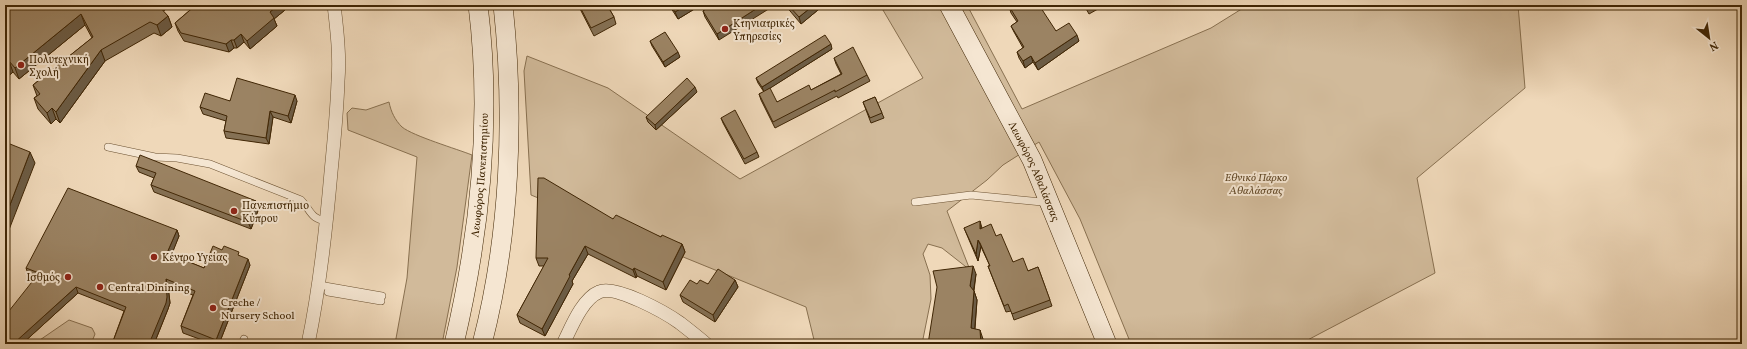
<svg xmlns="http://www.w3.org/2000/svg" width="1747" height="349" font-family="Vollkorn,serif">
<rect width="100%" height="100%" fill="#efd8b9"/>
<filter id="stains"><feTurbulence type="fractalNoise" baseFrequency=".005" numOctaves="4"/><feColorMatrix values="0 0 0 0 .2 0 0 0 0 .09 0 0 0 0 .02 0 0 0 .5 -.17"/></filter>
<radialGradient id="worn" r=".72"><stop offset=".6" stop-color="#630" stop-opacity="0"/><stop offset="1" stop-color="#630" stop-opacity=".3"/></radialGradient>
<path fill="#d1ba9a" stroke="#887050" d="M880 5H967L1022 109 1211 28 1248 5H1518L1525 88 1417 178 1435 273 1300 344H1131L1080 219 1039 142 1003 165 987 180 947 211 970 270 942 248 928 244 923 254 930 275 931 299 922 344H815L806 307 531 195 524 71 527 56 608 88 740 179 923 78Z
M389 102C391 112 395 120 402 127 413 136 457 149 472 155L457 267 442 344H395L407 278 417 157 348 130 347 113 352 108 366 110Z
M69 320 92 328 95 334 91 344H34Z"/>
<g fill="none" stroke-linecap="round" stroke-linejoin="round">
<g stroke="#6c5232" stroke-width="8">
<path id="service" d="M108 147 155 157 177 158 210 164 301 200C311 210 310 219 327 221
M915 202 971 195 1042 202 1047 201
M319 285 382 296
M328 292 381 301
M242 344 244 339"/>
</g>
<g stroke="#6c5232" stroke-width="14">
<path id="minor" d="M308 344C320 287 326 230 331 172 334 142 337 111 338 81 340 56 337 30 334 5
M563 344C571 328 582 299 599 292 615 284 666 313 680 323 689 330 698 337 706 344"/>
</g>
<g stroke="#402605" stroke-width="20">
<g id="secondary">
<path id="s1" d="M949 5 1032 160 1107 344"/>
<path id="s2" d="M454 344C480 234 492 117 478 5"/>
<path d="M482 344C510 236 515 116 503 5"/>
</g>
</g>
<use href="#service" stroke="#f5e6d2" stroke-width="7"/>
<use href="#minor" stroke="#f5e6d2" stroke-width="13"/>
<use href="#secondary" stroke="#f5e6d2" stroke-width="19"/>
</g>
<path fill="#857155" stroke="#402605" d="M5 5 163 11 168 16 172 27 161 36 154 33 105 61 60 123 56 119 51 124 38 109 34 98 37 96 33 85 92 38 85 25 19 79 13 72 5 79Z
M196 5H283L285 10 274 19 277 26 250 49 244 42 237 48H234L229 52 184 41 178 31 175 23Z
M578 5H607L614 17 616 24 594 36Z
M669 5H701L678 19Z
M712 5 719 40 705 17 703 11Z
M785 5H824L801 24Z
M1084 5H1105L1089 14Z
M1009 6 1056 31 1079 41 1038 70 1033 62 1025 68 1019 58 1017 52 1023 48 1014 32 1011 26 1017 22 1011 13Z
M650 41 680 57 665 67 652 46Z
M832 49 765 91 777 102 811 90 841 74 836 64 834 58 867 75 870 81 838 98 837 96 775 128 761 100 759 94 764 92 758 83 756 78Z
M697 92 656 130 648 122 646 117Z
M875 97 884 118 871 123 863 102Z
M230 101H297L291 123 273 117 269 144 226 138 224 131 226 121 203 114 200 107Z
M721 118 757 152 759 157 745 164 723 123Z
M136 166 256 201 259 208 251 229 154 192 151 185 154 178 139 172Z
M613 219 661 237 682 244 685 252 666 290 637 276 636 278 588 254 572 281 573 284 545 336 520 323 517 315 544 266H539L536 258Z
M964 228H982L996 236 1013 262 1028 271 1038 267 1052 306 1014 320 1011 311 1006 312 988 266H990L982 249 981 246 978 261Z
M177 230 179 236 171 255 204 268 222 250 240 256 250 265 219 344H213L183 333 181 326 193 295 168 286 170 303 168 309 154 344H112L124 311 78 293 22 344H5L36 277 28 274 26 268Z
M976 274 974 291 977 300 975 329 983 339V344H928Z
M735 280 738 287 715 322 683 302 680 295 697 284H708Z
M1742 335V344H1740L1738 338Z"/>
<path fill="#6c5c45" stroke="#402605" d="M157 5H171L160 14Z
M278 5H283L285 10 274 19 277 26 250 49 247 41 270 12Z
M687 5H701L678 19 675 12Z
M762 5H775L719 40 717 34Z
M814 5H824L801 24 799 17Z
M81 14 85 25 19 79 15 68Z
M168 16 172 27 161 36 157 25Z
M241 34 244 42 237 48 234 40Z
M1077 35 1079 41 1038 70 1035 63Z
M231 40 234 48 229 52 226 44Z
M831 44 832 49 764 92 762 87Z
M101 50 105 61 60 123 56 112Z
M678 52 680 57 665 67 663 62Z
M1031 56 1033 62 1025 68 1023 61Z
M9 61 13 72 5 79V65Z
M695 87 697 92 656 130 655 125Z
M295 95 297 101 291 123 288 116Z
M52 108 56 119 51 124 47 113Z
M270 111 273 117 269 144 266 138Z
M30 152 35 163 5 240V218Z
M256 201 259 208 251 229 248 222Z
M980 221 982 228 980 229Z
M177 230 179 236 170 259 167 253Z
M978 240 981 246 978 261 976 254Z
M682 244 685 252 666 290 663 282Z
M585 246 588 254 572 281 573 284 545 336 542 329 569 275Z
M248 259 250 265 219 344H217L216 340Z
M973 266 976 274 973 294 970 286Z
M634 268 637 276 636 278 633 270Z
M166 279 168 286 170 303 168 309 154 344H149Z
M735 280 738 287 715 322 713 315Z
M76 287 78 293 22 344H13Z
M974 291 977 300 974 337 971 328Z
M980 330 983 339V344H981Z"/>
<path fill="#9b8363" stroke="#402605" d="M5 5H158L168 16 157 25 150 22 101 50 56 112 52 108 47 113 34 98 40 94 33 85 93 37 81 14 15 68 9 61 5 65Z
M196 5H278L270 12 274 18 247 41 241 34 234 40H231L226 44 181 33 175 23Z
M579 5H607L614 17 591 28Z
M670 5H687L675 12Z
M712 5H762L717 34 703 11Z
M788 5H814L799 17Z
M1010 5H1039L1056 31 1069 23 1077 35 1035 63 1031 56 1023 61 1017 52 1024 47 1011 26 1018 21 1009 6Z
M1086 5H1090L1087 7Z
M665 32 678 52 663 62 650 41Z
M825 35 831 44 762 87 756 78Z
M853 47 867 75 835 92V90L773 122 759 94 770 88 777 102 809 85 811 90 842 74 834 58Z
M237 78 295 95 288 116 270 111 266 138 224 131 227 116 200 107 205 93 230 101Z
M687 78 695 87 655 125 646 117Z
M875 97 882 113 870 118 863 102Z
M735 110 757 152 744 159 721 118Z
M5 142 30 152 5 218Z
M140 155 256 201 248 222 151 185 156 173 136 166Z
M538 178H544L613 219 616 215 661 237 662 235 682 244 663 282 634 268 633 270 585 246 569 275 570 276 542 329 517 315 548 258H536Z
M68 188 177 230 167 253 204 268 213 246 222 250 224 246 239 252 238 255 248 259 216 340 181 326 195 291 166 279 167 297 166 303 149 344H112L126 307 76 287 13 344H5V316L39 273 26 268Z
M980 221V229L991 224 996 236 1001 234 1013 262 1023 258 1028 271 1038 267 1050 300 1012 314 1008 304 1004 306 988 266H990L980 243 978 240 976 254 964 228Z
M973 266 970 286 974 291 971 328 980 330 981 344 970 341 969 344H928L937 287 933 271Z
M718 269 735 280 713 315 680 295 690 280 697 284 700 280 708 284Z
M1742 335V343L1738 338Z"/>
<g fill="#8f2418" stroke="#f5e6d2" stroke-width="1.5">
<circle cx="725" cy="29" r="4"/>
<circle cx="21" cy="65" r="4"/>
<circle cx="234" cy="211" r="4"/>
<circle cx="154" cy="257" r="4"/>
<circle cx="68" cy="277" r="4"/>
<circle cx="100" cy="287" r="4"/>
<circle cx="213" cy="308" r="4"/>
</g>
<g text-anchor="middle" stroke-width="4" stroke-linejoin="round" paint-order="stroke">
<g font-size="11" fill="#402605" stroke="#f5e6d2" text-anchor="start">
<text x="733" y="27">Κτηνιατρικές<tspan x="733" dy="13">Υπηρεσίες</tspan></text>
<text x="29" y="63">Πολυτεχνική<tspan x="29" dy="13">Σχολή</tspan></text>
<text x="242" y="209">Πανεπιστήμιο<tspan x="242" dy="13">Κύπρου</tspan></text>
<text x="162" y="261">Κέντρο Υγείας</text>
<text x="60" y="281" text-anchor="end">Ισθμός</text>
<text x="108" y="291">Central Dinining</text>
<text x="221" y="306">Creche /<tspan x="221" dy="13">Nursery School</tspan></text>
</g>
<g font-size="11" fill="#402605" stroke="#f5e6d2">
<text dy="4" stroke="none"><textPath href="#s1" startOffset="187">Λεωφόρος Αθαλάσσας</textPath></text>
<text dy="4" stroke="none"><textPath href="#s2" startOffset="171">Λεωφόρος Πανεπιστημίου</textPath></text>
</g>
<g font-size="11" font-style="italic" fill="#644b2a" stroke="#f5e6d2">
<text x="1256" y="181">Εθνικό Πάρκο<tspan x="1256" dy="13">Αθαλάσσας</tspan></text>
</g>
</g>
<rect width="1747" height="349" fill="none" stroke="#efd8b9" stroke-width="20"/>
<rect x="6" y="6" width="1735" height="337" fill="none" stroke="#402605" stroke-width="2"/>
<rect x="10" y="10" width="1727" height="329" fill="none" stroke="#402605"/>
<g transform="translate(1709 38) rotate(150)" stroke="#f5e6d2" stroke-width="3" paint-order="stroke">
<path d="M0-3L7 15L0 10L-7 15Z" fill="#402605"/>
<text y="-6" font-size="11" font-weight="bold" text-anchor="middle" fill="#402605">N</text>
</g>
<rect width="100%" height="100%" filter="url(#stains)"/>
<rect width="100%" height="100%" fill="url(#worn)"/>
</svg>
